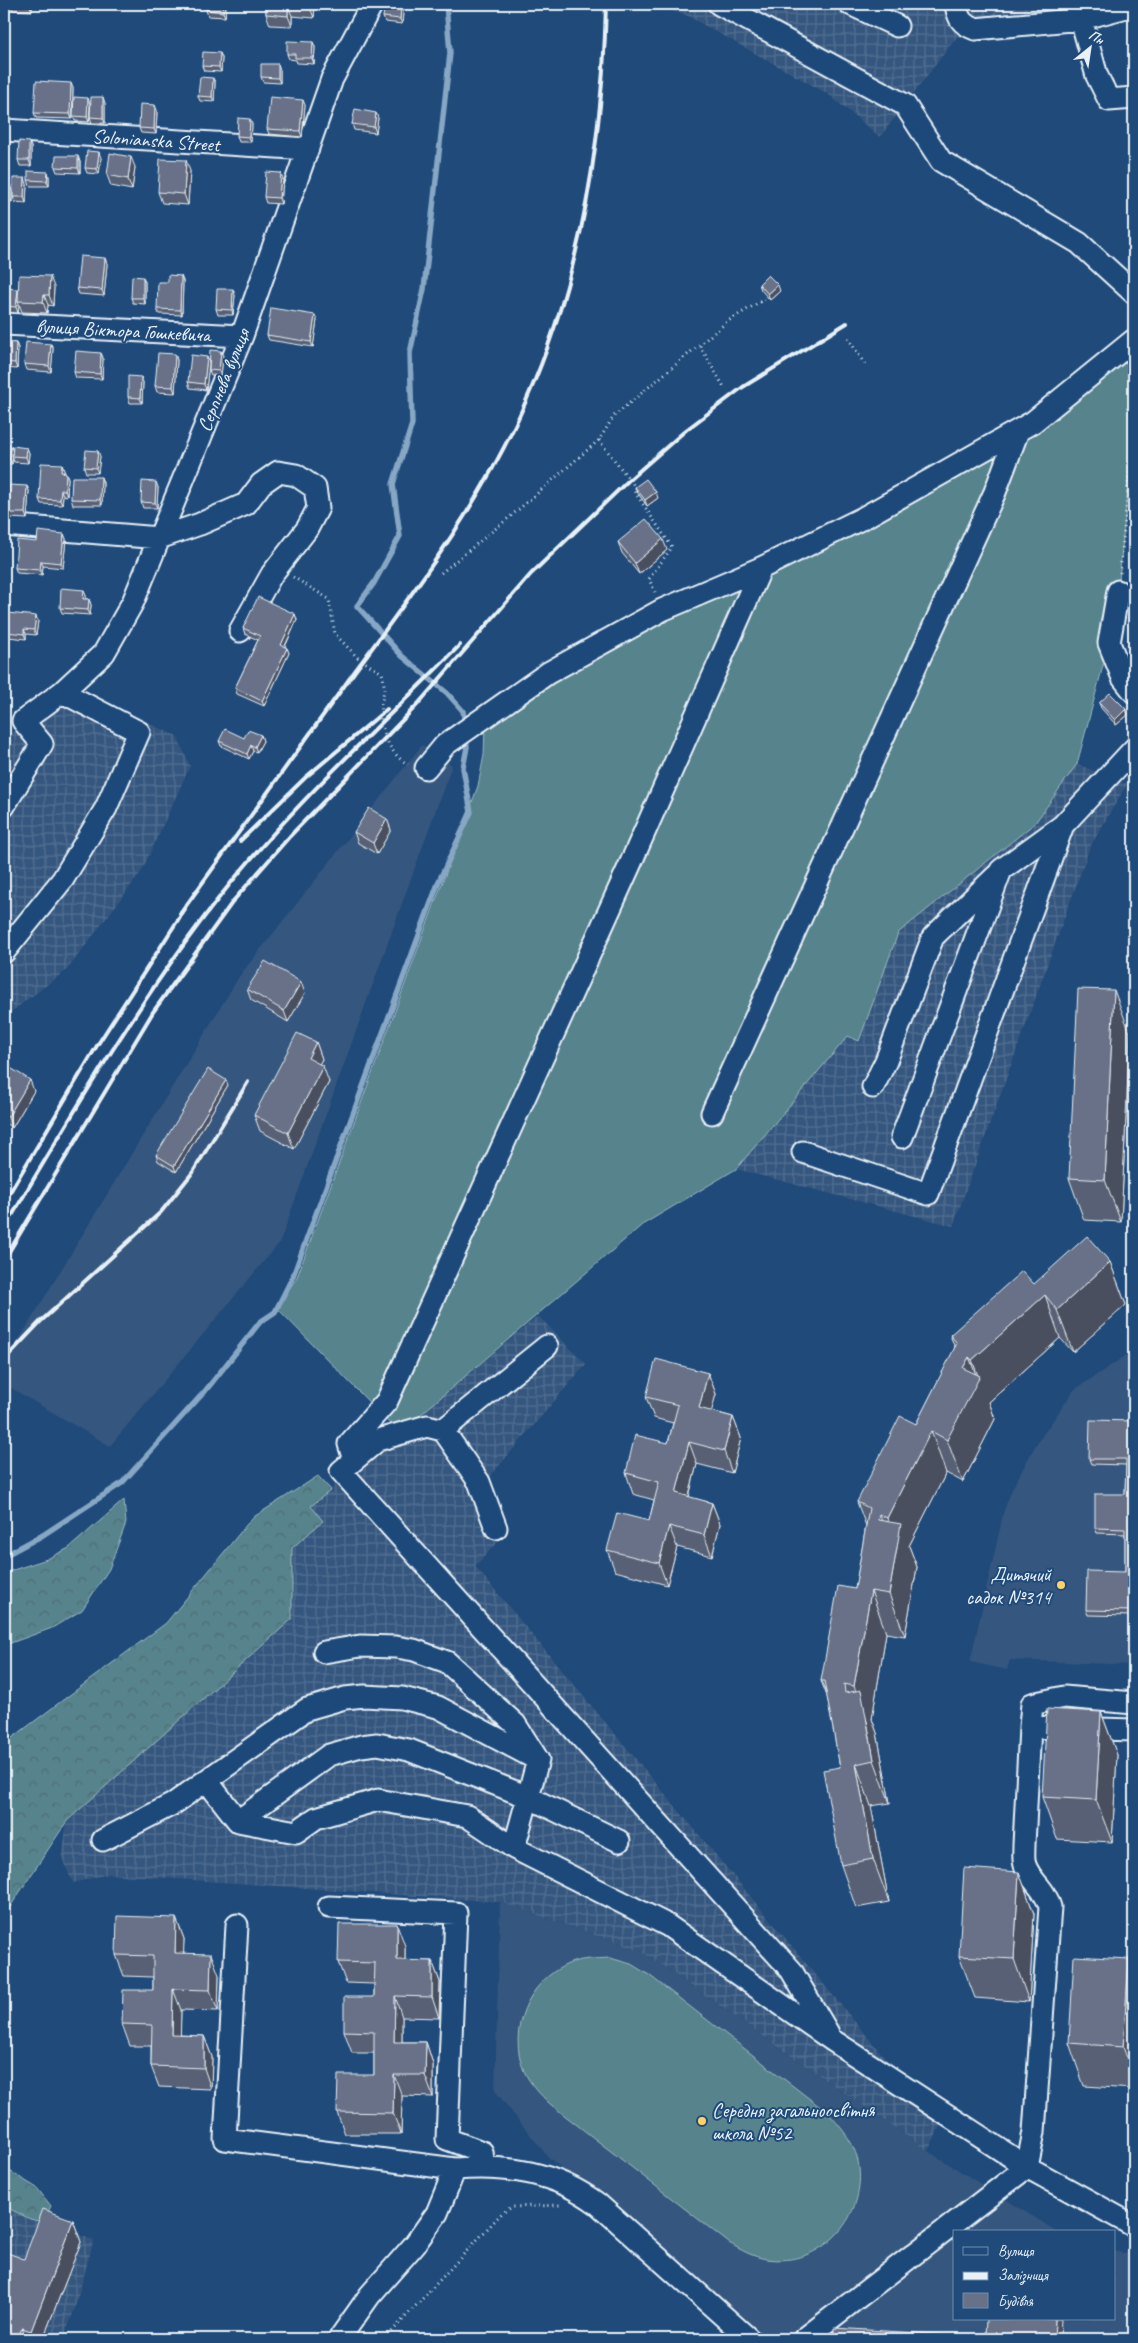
<svg xmlns="http://www.w3.org/2000/svg" width="1138" height="2343" font-family="Caveat,sans-serif">
<defs>
<pattern id="industrial-grid" width="8" height="8" patternUnits="userSpaceOnUse" patternTransform="scale(1.25)"><rect width="8" height="8" fill="#35567e"/><path d="M0 4h8M4 0v8" fill="none" stroke="#526f91"/></pattern>
<pattern id="forest-crowns" width="20" height="18" patternUnits="userSpaceOnUse" patternTransform="scale(1.25)"><rect width="20" height="18" fill="#56838c"/><path d="M2 6a3 3 0 1 1 6 0M12 15a3 3 0 1 1 6 0" fill="none" stroke="#506b72"/></pattern>
</defs>
<rect width="100%" height="100%" fill="#1f4a7a"/>
<filter id="ink" filterUnits="userSpaceOnUse"><feTurbulence type="fractalNoise" baseFrequency=".02" numOctaves="2"/><feDisplacementMap in="SourceGraphic" scale="10" xChannelSelector="R" yChannelSelector="G"/><feConvolveMatrix kernelMatrix="1 2 1 2 8 2 1 2 1" color-interpolation-filters="sRGB"/></filter>
<g filter="url(#ink)">
<path fill="#35567e" d="M422 745 452 765 280 1242 110 1446 4 1384V1364L240 975Z
M1134 1350V1665L1010 1660 1007 1670 970 1662 1004 1510 1012 1489 1035 1446 1074 1390Z
M500 1902 641 1951 928 2151 1058 2232H954V2319H1114V2251L1134 2255V2339H763L548 2157 495 2091Z"/>
<path fill="url(#industrial-grid)" d="M639 4H1127L1129 19 1074 29 957 37 880 137 828 94 684 14Z
M59 683 177 736 190 766 142 871 67 970 4 1017V732H22Z
M1077 764 1127 784 1090 847 953 1226 736 1169 849 1035 859 1041 898 933 1035 823Z
M538 1316 586 1364 487 1480 506 1534 475 1566 941 2125 928 2151 641 1951 500 1902 108 1874 73 1883 62 1859 67 1821 292 1619V1548L322 1521 311 1506Z
M4 2206 30 2219 94 2240 73 2314 63 2339H4Z"/>
<path fill="url(#forest-crowns)" stroke="#9fbac2" d="M318 1476 331 1490 311 1506 323 1521 292 1548V1619L67 1821 4 1916V1744L166 1623 252 1518Z
M124 1500 126 1523 109 1569 82 1610 52 1628 8 1644 4 1652V1573L47 1559 69 1548Z
M4 2156 8 2170 37 2188 51 2206 43 2222 30 2219 4 2206Z"/>
<path fill="#56838c" stroke="#9fbac2" d="M1134 340V421L1118 591 1109 643 1077 764 1035 823 898 933 859 1041 848 1036 736 1169 642 1225 399 1433 277 1308 297 1277 478 786 484 755 485 726 548 673 1018 431Z
M610 1958 631 1964 649 1975 828 2113C843 2129 857 2146 859 2168 865 2220 820 2267 767 2259 753 2257 741 2250 729 2243L550 2104C540 2094 530 2084 524 2071 507 2030 528 1981 568 1964 581 1958 596 1959 610 1958Z"/>
<g fill="none" stroke-linecap="round" stroke-linejoin="round">
<path stroke="#87a7c5" stroke-width="5.5" d="M446 4 450 53 424 289 410 353 412 424 393 484 400 536 374 583 357 606 402 656 447 693 463 711 465 726
M4 1556 43 1535 122 1483 206 1390 260 1322 275 1312 293 1276 439 881 471 812 463 768 467 747 466 735"/>
<g stroke="#e8f1f8" stroke-width="25">
<path id="minor" d="M719 4 905 105 941 161 1079 243 1134 293
M850 4 897 26
M956 4C958 18 961 24 975 29L1081 19 1097 76 1109 100 1134 98
M1081 19 1134 5
M4 130 308 149
M4 324 242 336
M4 525 159 538 200 524 246 504 261 484 278 472 296 475 315 488 318 508 307 529 272 574 240 631
M1118 591 1109 643 1123 678 1134 692
M23 721 62 692 104 653 133 602 242 336 332 79 372 4
M426 768 445 745 548 673 662 610 761 568 863 518 1033 422 1134 340
M4 806 42 744 23 721
M4 952 63 879 106 808 139 732 62 692
M873 1087 886 1061 933 937 996 876
M712 1113 995 492 1018 431
M902 1137 1001 870 1063 825
M803 1152 928 1194 1063 825 1134 749
M443 1430 547 1346
M354 1460 349 1444 387 1401 629 867 761 568
M496 1528 479 1482 443 1430 427 1426 378 1440 341 1471 791 1970 828 2033
M324 1652 360 1646 396 1647 414 1650 447 1662 515 1724 538 1760 514 1848
M1030 1727 1032 1704 1064 1697 1134 1703
M1134 1730 1030 1727 1024 1845C1024 1852 1023 1859 1025 1865 1031 1882 1045 1888 1050 1907L1034 2132 1027 2167 1134 2226
M207 1781 238 1821 296 1832 316 1818 378 1800 467 1816 514 1848 667 1925 832 2040 1027 2167 804 2339
M238 1821 329 1755 361 1746 377 1744 409 1750 528 1797 619 1841
M103 1840 173 1804 307 1709 345 1698 364 1696 402 1698 438 1707 538 1760
M329 1907 456 1913 447 2139 482 2152 484 2167
M237 1925 225 2139 455 2169C508 2165 555 2172 598 2204L749 2339
M339 2339 370 2295 415 2244 437 2213 455 2169"/>
</g>
<path stroke="#e8f1f8" stroke-width="3" stroke-dasharray="1 4" stroke-linecap="butt" d="M848 338 866 366
M700 346 724 387
M599 440 636 488 634 491 672 547 649 579 655 592
M441 573 511 516 599 440 614 416 728 321 768 297
M1120 573 1134 421
M293 577 329 599 335 634 358 658 382 673C386 686 383 694 381 707 379 727 389 755 408 764
M385 2339 502 2213 512 2207 561 2205"/>
<use href="#minor" stroke="#1f4a7a" stroke-width="21"/>
<path stroke="#e8f1f8" stroke-width="4" d="M240 841 306 777 387 709
M180 914C239 833 297 752 355 671 418 586 484 499 526 401 581 277 603 139 606 4
M4 1202 98 1044 185 909
M4 1229C72 1115 139 999 222 894 293 804 380 726 460 645
M4 1260 153 1012 234 900 290 836 418 704 531 574 630 479 686 430 743 387 847 323
M4 1360 40 1322 161 1212 193 1172 248 1082"/>
</g>
<path fill="#596174" stroke="#e8f1f8" d="M4 4H32V11L13 10 11 6V8L4 7Z
M206 4H226L225 17 208 16 206 10Z
M266 4H315L314 18 292 16V26L270 25 266 14Z
M322 4H347V7L323 5Z
M403 12 402 24 385 22 383 17Z
M313 42 315 47 314 64 297 63 296 60 289 59 287 54Z
M220 53 222 58 221 72 204 71 202 66Z
M278 64 280 70V83L263 82 261 77Z
M213 78 215 83 214 102 200 101 198 96Z
M73 88 72 119 36 118 34 113Z
M105 103V123H92L90 117Z
M90 104 89 122 75 121 73 116Z
M305 105 302 137 269 134 267 129Z
M157 110 156 134 141 133 139 128Z
M378 118 376 133 354 130 352 124Z
M252 124 251 142H239L237 136Z
M29 142 31 147V166H20L18 160Z
M78 156 80 162V173L57 172 55 167Z
M101 158 99 174 87 173 85 168Z
M135 167 132 190 111 186 107 175Z
M190 171 188 205 162 203 158 192Z
M48 172 49 177V186H30L28 180Z
M283 179 281 204 266 203 264 197Z
M27 184 26 203 15 202 13 197Z
M4 185 12 191V202H4Z
M105 258 107 264 104 296 79 294 77 288Z
M181 276 183 281 182 315 159 314 157 309 168 282Z
M143 277 145 282V304L133 303 131 298Z
M759 284 780 291 770 300 761 290Z
M54 287 53 306 48 305 47 313 22 312 19 304 18 313 4 312V288L18 291Z
M235 295 233 315H218L216 309Z
M317 320 313 347 269 340 267 335Z
M4 342 16 343 18 348 17 369 4 368Z
M51 344 53 349 51 372 26 370 24 364Z
M101 353 103 358 102 379 76 378 74 372Z
M175 354 177 360 175 393 157 392 155 386Z
M223 356 221 376 211 375 209 370Z
M207 357 209 363 206 390 190 388 188 382Z
M143 382 142 403H130L128 397Z
M4 445 11 446 13 451 27 448 29 453 28 463 14 462 12 456V464H4Z
M100 456 98 473H86L84 467Z
M64 470V473H66L68 478 67 496 63 495 62 505 41 504 39 499Z
M101 477 103 483 102 505H73L71 499Z
M27 486 29 491 27 519 10 518 8 513Z
M158 487 157 508H143L141 502Z
M635 487 658 498 647 506 637 492Z
M64 534 66 539 63 568 43 566 42 575 17 573 15 568Z
M618 542 667 550 639 574 622 553Z
M84 590 86 596V599H89L91 605 90 615 62 613 60 608Z
M295 614 297 620 285 647 287 648 289 653 264 706 237 694 235 688 258 640 245 634 243 628Z
M38 621 36 635 26 634V639L8 637 6 632Z
M1099 703 1128 715 1116 725 1101 708Z
M261 735 263 741 257 752 253 751 249 759 221 746 219 741 244 738Z
M387 819 391 830 377 854 358 843 354 832Z
M247 989 305 993 288 1022 251 1000Z
M1130 1033 1121 1222 1084 1220 1069 1178Z
M316 1042 322 1059 319 1064 329 1082 294 1149 260 1131 254 1115Z
M4 1065 34 1091 12 1128 4 1122Z
M228 1085 176 1172 158 1161 156 1155Z
M1110 1262 1126 1305 1073 1352 1060 1338 989 1402 995 1419 963 1482 946 1473 909 1546 917 1567 905 1636 886 1633 872 1719 877 1733 890 1803 871 1806 889 1902 856 1908 841 1865 840 1767 827 1696 821 1681 855 1589 866 1526 857 1502 916 1424 955 1348 950 1335 1034 1284Z
M708 1373 716 1394 711 1411 733 1417 741 1438 732 1473 697 1464 689 1497 712 1503 720 1524 712 1556 677 1547 667 1585 615 1571 607 1550 649 1521 654 1500 633 1494 626 1473 668 1443 673 1423 654 1418 646 1397Z
M1134 1421V1616L1088 1615 1086 1610 1125 1572V1534L1097 1533 1095 1528 1125 1494 1126 1465 1091 1464 1089 1459Z
M1101 1712 1117 1755 1112 1842 1057 1839 1042 1797Z
M1019 1872 1034 1914 1029 2002 975 1998 959 1956Z
M176 1918 184 1939 183 1954 219 1975 218 2011 181 2010 180 2035 204 2036 212 2057 211 2089 159 2087 151 2066V2046H130L122 2024 153 1990V1977L124 1976 116 1955Z
M405 1946V1961H432L440 1982 439 2018 402 2017V2042H426L433 2064V2097L402 2096 401 2134H345L337 2112 374 2075V2053H352L344 2031 374 1997V1984L346 1983 338 1962Z
M1129 1959 1134 1975V2089L1084 2086 1069 2043Z
M73 2220 81 2242 43 2339H4L24 2259Z"/>
<path fill="#484f5e" stroke="#e8f1f8" d="M30 4H32V11L30 6Z
M224 4H226L225 17 223 12Z
M310 4H315L314 18 310 7Z
M288 5 292 16V26L288 16Z
M401 6 403 12 402 24 400 19Z
M4 11 5 14V24L4 21Z
M313 42 315 47 314 64 312 58Z
M220 53 222 58 221 72 219 67Z
M278 64 280 70V83L278 78Z
M213 78 215 83 214 102 212 97Z
M71 83 73 88 72 119 70 114Z
M103 97 105 103V123L103 118Z
M88 98 90 104 89 122 87 117Z
M303 100 305 105 302 137 300 131Z
M155 105 157 110 156 134 154 129Z
M376 113 378 118 376 133 374 127Z
M250 119 252 124 251 142 249 137Z
M29 142 31 147V166L29 160Z
M99 152 101 158 99 174 97 169Z
M78 156 80 162V173L78 168Z
M131 157 135 167 132 190 128 179Z
M186 160 190 171 188 205 184 194Z
M48 172 49 177V186L47 181Z
M281 173 283 179 281 204 279 198Z
M25 178 27 184 26 203 24 197Z
M10 185 12 191V202L10 197Z
M105 258 107 264 104 296 102 290Z
M50 276 54 287 53 306 49 295Z
M181 276 183 281 182 315 180 310Z
M143 277 145 282V304L143 298Z
M778 285 780 291 770 300 768 294Z
M18 289 20 294 18 301 19 304 18 313 16 307Z
M233 289 235 295 233 315 232 310Z
M44 295 48 305 47 313 43 302Z
M315 315 317 320 313 347 311 342Z
M16 343 18 348 17 369 15 363Z
M51 344 53 349 51 372 49 366Z
M221 351 223 356 221 376 219 371Z
M101 353 103 358 102 379 100 374Z
M175 354 177 360 175 393 173 387Z
M207 357 209 363 206 390 204 384Z
M141 377 143 382 142 403 140 398Z
M11 446 13 451 12 464 10 459Z
M27 448 29 453 28 463 26 457Z
M98 451 100 456 98 473 96 468Z
M62 464 64 470 63 478 61 472Z
M66 473 68 478 67 496 65 490Z
M101 477 103 483 102 505 100 500Z
M156 482 158 487 157 508 155 503Z
M27 486 29 491 27 519 25 513Z
M61 490 63 495 62 505 60 500Z
M656 492 658 498 647 506 645 500Z
M64 534 66 539 63 568 61 563Z
M663 539 667 550 639 574 635 563Z
M41 561 43 566 42 575 40 570Z
M84 590 86 596 85 604 83 599Z
M89 599 91 605 90 615 88 610Z
M295 614 297 620 283 650 281 645Z
M36 616 38 621 36 635 34 630Z
M24 629 26 634V639L24 634Z
M287 648 289 653 264 706 262 701Z
M1126 709 1128 715 1116 725 1115 720Z
M261 735 263 741 257 752 255 747Z
M251 745 253 751 249 759 247 754Z
M387 819 391 830 377 854 373 843Z
M301 982 305 993 288 1022 284 1011Z
M1114 990 1130 1033 1121 1222 1105 1180Z
M316 1042 322 1059 314 1074 308 1058Z
M323 1066 329 1082 294 1149 288 1133Z
M30 1080 34 1091 12 1128 8 1117Z
M226 1080 228 1085 176 1172 174 1166Z
M1110 1262 1126 1305 1073 1352 1057 1310Z
M1045 1295 1060 1338 989 1402 995 1419 963 1482 947 1440 963 1368 969 1357 978 1380 979 1378 972 1360Z
M708 1373 716 1394 707 1429 699 1408Z
M733 1417 741 1438 732 1473 724 1451Z
M931 1431 946 1473 909 1546 917 1567 905 1636 889 1594 897 1547 887 1518Z
M689 1442 697 1464 684 1515 676 1493Z
M712 1503 720 1524 712 1556 704 1535Z
M879 1514 895 1556 878 1520Z
M669 1526 677 1547 667 1585 659 1563Z
M871 1591 886 1633 872 1719 877 1733 890 1803 874 1760 867 1721 854 1686Z
M1101 1712 1117 1755 1112 1842 1096 1800Z
M856 1764 871 1806 889 1902 873 1859Z
M1019 1872 1034 1914 1029 2002 1014 1959Z
M176 1918 184 1939 183 1975 175 1953Z
M397 1924 405 1946V1982L397 1960Z
M211 1954 219 1975 218 2011 210 1990Z
M1129 1959 1134 1975V2077L1123 2047Z
M432 1961 440 1982 439 2018 432 1997Z
M173 1989 181 2010 180 2056 172 2035Z
M395 1996 402 2017V2063L394 2042Z
M204 2036 212 2057 211 2089 204 2068Z
M426 2042 433 2064V2097L425 2075Z
M394 2075 402 2096 401 2134 393 2113Z
M73 2220 81 2242 43 2339H34L31 2331Z
M6 2222 8 2228 4 2239V2228Z
M1055 2319H1061L1060 2339H1054Z
M22 2328 26 2339H17Z"/>
<path fill="#677187" stroke="#e8f1f8" d="M11 4H30V6Z
M206 4H224L223 12 206 10Z
M266 4H310V7L288 5V16L266 14Z
M385 4 401 6 400 19 383 17Z
M287 41 313 42 312 58H295V54H287Z
M203 52 220 53 219 67 202 66Z
M261 64H278V78L261 77Z
M200 77 213 78 212 97 198 96Z
M36 81 71 83 70 114 34 113Z
M74 97 88 98 87 117 73 116Z
M91 97H103V118L90 117Z
M270 97 303 100 300 131 267 129Z
M140 104 155 105 154 129 139 128Z
M355 109 376 113 374 127 352 124Z
M238 118 250 119 249 137 237 136Z
M19 141 29 142V160H18Z
M87 151 99 152 97 169 85 168Z
M110 153 131 157 128 179 107 175Z
M56 156H78V168L55 167Z
M160 159 186 160 184 194 158 192Z
M28 171 48 172 47 181 28 180Z
M266 172 281 173 279 198 264 197Z
M13 178H25L24 197H13Z
M4 185H10V197H4Z
M80 256 105 258 102 290 77 288Z
M19 275 50 276 49 295H44L43 302 18 301Z
M168 275 181 276 180 310 157 309 158 282H168Z
M768 275 778 285 768 294 759 284Z
M132 276 143 277V298H131Z
M4 288 18 289 16 307 4 306Z
M217 289H233L232 310 216 309Z
M271 308 315 315 311 342 267 335Z
M4 342 16 343 15 363 4 362Z
M26 342 51 344 49 366 24 364Z
M210 350 221 351 219 371 209 370Z
M76 351 101 353 100 374 74 372Z
M158 353 175 354 173 387 155 386Z
M191 355 207 357 204 384 188 382Z
M128 376 141 377 140 398 128 397Z
M4 445 11 446 10 459 4 458Z
M13 446 27 448 26 457 12 456Z
M86 450 98 451 96 468 84 467Z
M41 463 62 464 61 472 66 473 65 490H61L60 500 39 499Z
M72 477H101L100 500 71 499Z
M646 479 656 492 645 500 635 487Z
M142 481 156 482 155 503 141 502Z
M9 485 27 486 25 513H8Z
M646 519 663 539 635 563 618 542Z
M38 531 64 534 61 563 41 561 40 570 15 568 17 540 37 542Z
M61 588 84 590 83 599H89L88 610 60 608Z
M258 597 295 614 281 645 287 648 262 701 235 688 260 636 243 628Z
M8 613 36 616 34 630 24 629V634L6 632Z
M1110 693 1126 709 1115 720 1099 703Z
M225 729 244 738 248 730 261 735 255 747 251 745 247 754 219 741Z
M369 808 387 819 373 843 354 832Z
M265 961 301 982 284 1011 247 989Z
M1078 989 1114 990 1105 1180 1069 1178Z
M297 1033 316 1042 308 1058 323 1066 288 1133 254 1115Z
M4 1064 30 1080 8 1117 4 1114Z
M208 1069 226 1080 174 1166 156 1155Z
M1087 1236 1110 1262 1057 1310 1045 1295 972 1360 969 1357 963 1368 980 1376 947 1440 931 1431 887 1518 879 1514 878 1520 901 1524 889 1594 871 1591 854 1686 844 1684 845 1693 861 1690 874 1760 856 1764 873 1859 841 1865 823 1770 840 1767 824 1681H821L838 1586 855 1589 869 1508 857 1502 900 1416 916 1424 957 1343 950 1335 1022 1271 1034 1284Z
M656 1359 708 1373 699 1408 733 1417 724 1451 689 1442 676 1493 712 1503 704 1535 669 1526 659 1563 607 1550 617 1513 649 1521 659 1482 626 1473 635 1435 668 1443 678 1405 646 1397Z
M1090 1420 1134 1421V1611L1086 1610 1087 1571 1125 1572V1529L1095 1528V1494H1125L1126 1459H1089Z
M1047 1709 1101 1712 1096 1800 1042 1797Z
M964 1868 1019 1872 1014 1959 959 1956Z
M117 1916 176 1918 175 1953 211 1954 210 1990 173 1989 172 2035 204 2036V2068L151 2066 152 2025 122 2024 123 1990H153V1956L116 1955Z
M339 1924H397V1960L432 1961V1997L395 1996 394 2042H426L425 2075H394L393 2113 337 2112 338 2075H374V2032L344 2031V1997H374L375 1963 338 1962Z
M1074 1956 1129 1959 1123 2047 1069 2043Z
M43 2209 73 2220 31 2331 22 2328 17 2339H4V2256L5 2252 24 2259Z
M986 2319H1055L1054 2339H834V2328L985 2337Z"/>
</g>
<g fill="#ffd166" stroke="#1f4a7a" stroke-width="2">
<circle cx="1061" cy="1585" r="5"/>
<circle cx="702" cy="2121" r="5"/>
</g>
<g text-anchor="middle" stroke-width="4" stroke-linejoin="round" paint-order="stroke">
<g font-size="20" fill="#e8f1f8" stroke="#1f4a7a">
<text transform="translate(156 140) rotate(4)" y="7">Solonianska Street</text>
<text transform="translate(123 330) rotate(3)" y="7">вулиця Віктора Гошкевича</text>
<text transform="translate(223 380) rotate(-68)" y="7">Серпнева вулиця</text>
</g>
<g font-size="20" fill="#e8f1f8" stroke="#1f4a7a" text-anchor="end">
<text x="1051" y="1581">Дитячий<tspan x="1051" dy="23">садок №314</tspan></text>
<text x="712" y="2117" text-anchor="start">Середня загальноосвітня<tspan x="712" dy="23">школа №52</tspan></text>
</g>
</g>
<rect width="1138" height="2343" fill="none" stroke="#1f4a7a" stroke-width="20"/>
<rect x="10" y="10" width="1118" height="2323" fill="none" stroke="#e8f1f8" stroke-width="2" filter="url(#ink)"/>
<rect x="953" y="2230" width="162" height="90" fill="#1f4a7a" stroke="#6f8dac"/>
<rect x="963" y="2247" width="25" height="8" fill="#1f4a7a" stroke="#6f8dac"/>
<text x="998" y="2256" font-size="15" fill="#e8f1f8">Вулиця</text>
<rect x="963" y="2272" width="25" height="8" fill="#e8f1f8" stroke="#6f8dac"/>
<text x="998" y="2280" font-size="15" fill="#e8f1f8">Залізниця</text>
<rect x="963" y="2293" width="25" height="15" fill="#677187" stroke="#6f8dac"/>
<text x="998" y="2306" font-size="15" fill="#e8f1f8">Будівля</text>
<g transform="translate(1090 48) rotate(30)" stroke="#1f4a7a" stroke-width="4" paint-order="stroke">
<path d="M0-4L9 19L0 12L-9 19Z" fill="#e8f1f8"/>
<text y="-8" font-size="14" font-weight="bold" text-anchor="middle" fill="#e8f1f8">Пн</text>
</g>
</svg>
